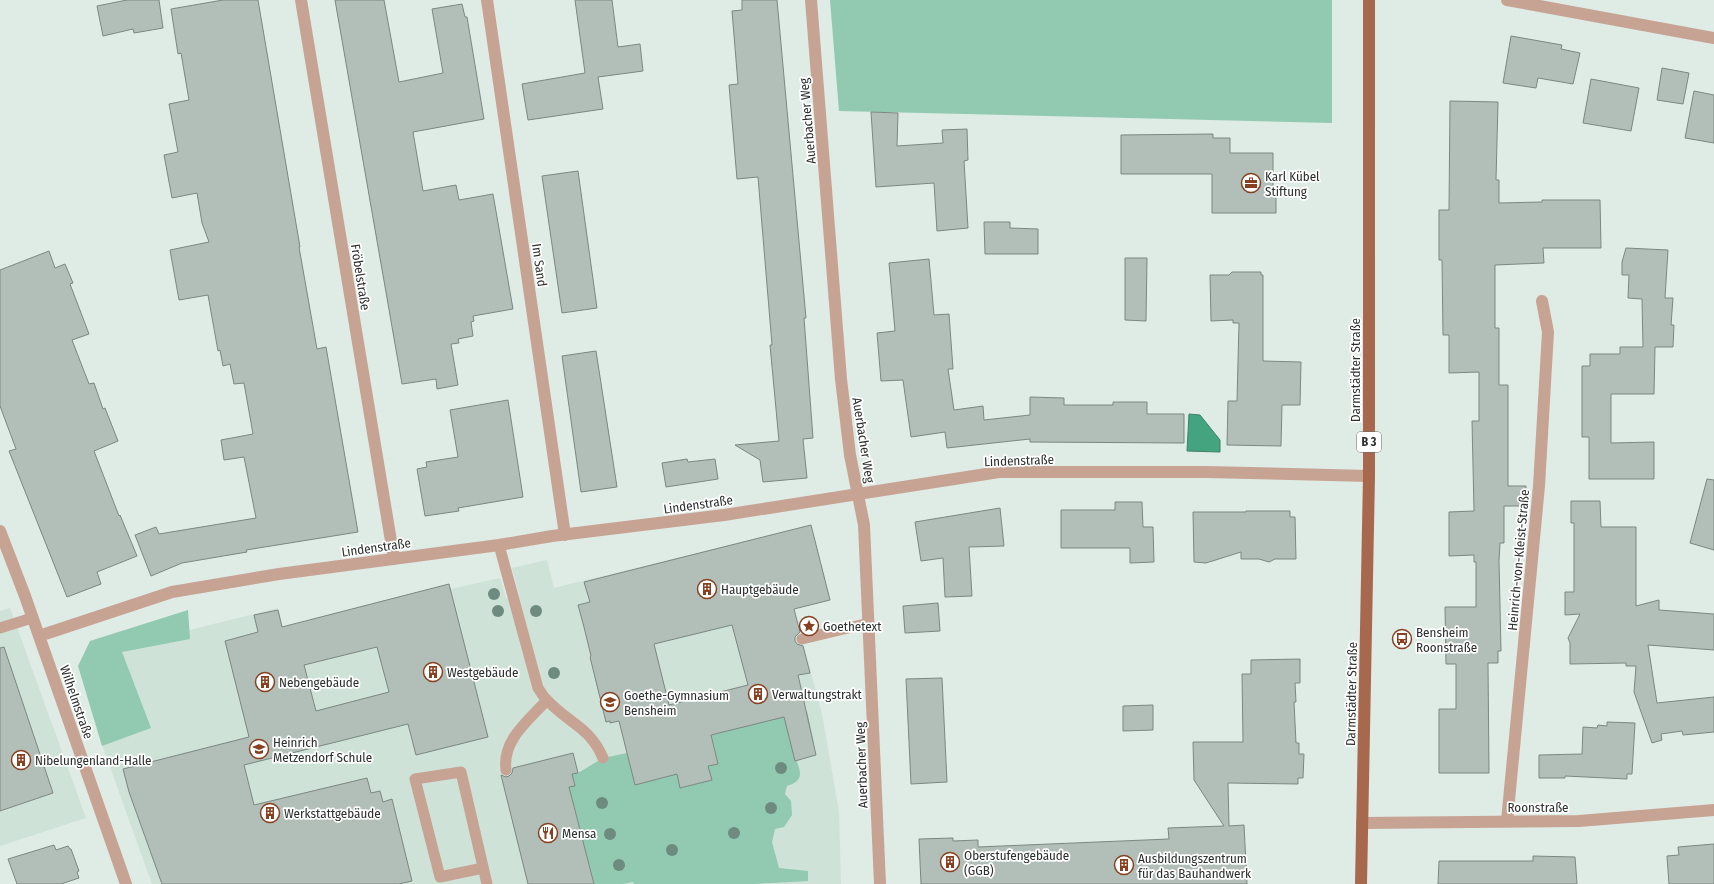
<svg xmlns="http://www.w3.org/2000/svg" width="1714" height="884" font-family="'Fira Sans Condensed',sans-serif">
<rect width="100%" height="100%" fill="#dfebe5"/>
<path fill="#cee2d8" d="M811 525 830 600 794 609 822 714 839 812 841 884H152L101 742 117 648 278 608 283 627 449 584 451 589 500 578 506 598 519 595 512 568 547 560 554 588Z
M10 608 86 818 0 846V611Z"/>
<path fill="#91cab0" d="M830 0H1332V123L839 111Z
M188 610 190 639 122 652 151 728 102 746 78 666 90 641Z
M807 711 814 744 793 750C796 764 810 780 787 786L785 794 791 801 792 815 784 827 775 829 772 842 779 868 808 871V881L755 884H634L633 882 623 884H594L569 787 575 785 572 774 578 773 603 758 627 753 635 785 677 774 681 788 711 780 708 766 718 764 711 735Z"/>
<path fill="#45a480" stroke="#3d8167" d="M1189 414 1200 415 1220 440V452L1187 451Z"/>
<path fill="#b2beb8" stroke="#7c8781" fill-rule="evenodd" d="M127 0H159L163 28 134 33 133 29 103 36 97 6Z
M223 0H258L300 247H299L317 349 326 347 358 532 246 550 247 552 182 563 151 576 135 535 156 527 159 534 256 518 244 457 224 460 221 440 253 434 244 383 234 384 230 364 223 366 220 350 218 351 208 295 179 300 170 250 209 242 202 223 197 193 172 198 164 155 178 152 169 104 189 100 181 53 178 54 171 9Z
M335 0H384L399 82 443 73 432 9 462 4 465 17H467L484 119 413 132 423 191 456 185 459 200 493 194 513 309 473 316 474 321 471 322 473 336 458 339 459 343 451 344 458 385 437 389 436 379 402 384Z
M575 0H612L618 47 640 44 643 71 598 77 603 109 528 120 522 84 585 73Z
M742 0H777L806 318H804L813 438 803 439 807 478 763 482 760 460 735 445 779 441 770 345H772L758 177 737 179 729 85 738 84 732 11 742 10Z
M1511 36 1562 45 1561 49 1580 53 1573 84 1538 78 1536 88 1503 83Z
M1662 68 1689 73 1683 104 1657 100Z
M1591 79 1639 88 1631 131 1583 123Z
M1694 91 1714 95V143L1685 138Z
M1450 101 1498 102 1496 180H1499V203L1542 202V200H1600L1601 248H1543L1544 263 1495 265V328H1499V385H1508V486H1526V506H1504V543H1500L1499 561 1501 651H1498V663H1488L1489 773H1439V709H1456V664H1446L1445 607H1476V562H1474V555L1449 556V512L1474 511 1472 421H1479V372L1449 373V335H1443L1442 260H1439V210H1449Z
M871 112 898 113 897 146 943 143 942 130 967 129 968 160 964 161 968 228 937 231 934 183 876 187Z
M1213 134V138H1230V153H1273V190H1276V213H1212V174H1121V135Z
M578 171 597 308 562 313 542 176Z
M984 222H1010V228L1038 229V254H985Z
M1626 248 1668 250 1665 298H1673L1671 325H1674L1673 347H1655L1654 394H1611V443L1654 442V479H1589V437H1582V366H1590V354H1620V347H1643L1642 299 1628 298 1629 275H1622V262Z
M49 251 55 268 65 264 73 283 70 284 89 334 72 340 89 384 94 383 103 409 105 408 118 441 94 451 119 516 120 515 137 556 97 572 101 584 67 597 9 451 16 449 0 406V270Z
M1125 258H1147L1146 321 1125 320Z
M929 259 934 315 949 314 953 369H948L954 410 983 406 984 420 1030 415V397L1064 398V405H1113V402H1147V414H1184V443L1030 442V439L947 448 945 432 911 437 903 380 881 381 877 333 895 331 889 263Z
M1232 272H1261V275H1263V361L1301 362 1300 405H1282L1281 446 1227 445 1228 401H1237L1239 323H1233V320L1211 321 1210 275H1229Z
M596 351 617 487 581 492 562 356Z
M508 400 523 497 458 508 459 511 425 516 417 469 427 467 426 462 458 457 450 410Z
M687 459 688 462 715 459 718 479 666 487 662 463Z
M1707 479 1714 480V550L1690 543Z
M1571 501H1600L1601 527H1636V606L1659 600V610L1714 614V650L1648 645 1657 703 1714 697V732L1683 735 1682 731 1661 734 1662 740 1652 743 1634 692 1636 666H1626V663L1570 664V643L1568 638 1580 614 1565 615V592H1574V523H1571Z
M1115 502H1142L1143 527H1153L1154 562 1130 563V548H1061V510H1115Z
M1000 508 1004 546 969 547 972 596 945 597 943 558 921 561 915 522Z
M1246 511H1290V517H1295L1296 559H1275L1269 562 1259 559H1241V552L1206 563 1194 562 1193 512H1246Z
M811 525 830 600 794 609 800 632 795 637V641L797 644 803 646 810 673 798 675 816 755 795 761 784 717 711 735 718 764 708 766 712 780 680 788 677 774 635 785 619 721 610 723V721L606 722 590 657 591 656 584 627 578 605 590 602 584 582ZM732 625 748 685 669 705 654 644Z
M449 584 488 737 416 755 408 724 244 765 254 805 367 778 371 793 380 791 383 802 392 799 412 881 399 884H162L129 792 123 769 249 737 225 641 258 632 254 615 278 610 282 627ZM377 647 389 692 316 711 304 665Z
M938 603 940 631 905 633 903 606Z
M4 647 53 793 0 811V648Z
M1300 659V683H1295L1296 702H1294L1296 743H1299V754H1304L1303 778H1298V784L1228 783 1229 826 1244 825 1247 884H921L919 839 953 838V841L978 840V847L1169 839 1168 828 1224 826 1194 780 1193 742H1243L1242 674H1251V660Z
M942 678 947 782 911 784 906 679Z
M1153 705V730L1123 731V706Z
M1607 722 1635 723 1632 774H1627V779L1565 776V778H1539V755L1582 754 1583 727 1597 728 1598 725 1607 726Z
M573 753 578 773 572 774 575 786 569 787 594 884H528L501 775 506 777 509 776 512 773 513 768Z
M1714 844V884H1669L1667 856 1679 855 1678 847Z
M54 845 56 850 68 846 70 849H71L79 871 77 872 79 878 61 884H17L8 859Z
M1533 856 1575 857 1577 884H1438L1439 861H1533Z"/>
<g fill="none" stroke-linecap="round" stroke-linejoin="round">
<path stroke="#c7a394" stroke-width="11" d="M499 545 538 688C541 692 543 697 547 700 568 723 590 727 603 758
M0 628 32 618
M802 639 869 623
M506 770C502 740 528 721 547 700
M483 868 440 877 415 779 461 772 487 884"/>
<path stroke="#c7a394" stroke-width="12" d="M301 0 394 559
M487 0 565 535
M811 0 841 379 850 455 864 525 880 884
M1507 0 1714 38
M0 531 25 596 126 884
M39 636 172 592 279 574 499 545 552 536 724 515 999 472H1206L1369 476
M1507 821 1539 486 1548 332 1542 301
M1362 823 1579 821 1714 810"/>
<path stroke="#a7684e" stroke-width="12" d="M1361 884 1369 476V0"/>
</g>
<g fill="#6e8b7f">
<circle cx="494" cy="594" r="6"/>
<circle cx="498" cy="611" r="6"/>
<circle cx="536" cy="611" r="6"/>
<circle cx="554" cy="673" r="6"/>
<circle cx="781" cy="768" r="6"/>
<circle cx="602" cy="803" r="6"/>
<circle cx="771" cy="808" r="6"/>
<circle cx="734" cy="833" r="6"/>
<circle cx="610" cy="834" r="6"/>
<circle cx="672" cy="850" r="6"/>
<circle cx="619" cy="865" r="6"/>
</g>
<defs>
<g id="office-ring" transform="scale(1)"><circle r="9.5" fill="#fff" stroke="#874020" stroke-width="1.5"/><path d="M-6-3h4V-5.5h4V-3h4V5H-6ZM-1-4.5V-3h2v-1.5ZM-6 0V1H6V0Z" fill="#874020"/></g>
<g id="building-ring" transform="scale(1)"><circle r="9.5" fill="#fff" stroke="#874020" stroke-width="1.5"/><path d="M-4-6H4V6H1V3H-1V6H-4ZM-2.5-4.3h1.7v1.8h-1.7ZM.8-4.3h1.7v1.8H.8ZM-2.5-1h1.7V.8h-1.7ZM.8-1h1.7V.8H.8Z" fill="#874020"/></g>
<g id="sight-ring" transform="scale(1)"><circle r="9.5" fill="#fff" stroke="#874020" stroke-width="1.5"/><path d="M0-6L1.8-2.2L6-1.7L2.9 1.2L3.7 5.4L0 3.3L-3.7 5.4L-2.9 1.2L-6-1.7L-1.8-2.2Z" fill="#874020"/></g>
<g id="bus-ring" transform="scale(1)"><circle r="9.5" fill="#fff" stroke="#874020" stroke-width="1.5"/><path d="M-5-6H5V4H4V6H2V4H-2V6H-4V4H-5ZM-3.5-4V0h7V-4ZM-3.5 1.2v1.5H-2V1.2ZM2 1.2v1.5H3.5V1.2Z" fill="#874020"/></g>
<g id="school-ring" transform="scale(1)"><circle r="9.5" fill="#fff" stroke="#874020" stroke-width="1.5"/><path d="M0-5L7-2L0 1L-7-2ZM-4 1L0 2.5L4 1V4Q0 6-4 4Z" fill="#874020"/></g>
<g id="restaurant-ring" transform="scale(1)"><circle r="9.5" fill="#fff" stroke="#874020" stroke-width="1.5"/><path d="M-5-6h1v4h1v-4h1v4h1v-4h1v5L-1.5 .5V6h-2V.5L-5-1ZM5-6V6H3V1.5H1.5Q1.5-4 5-6Z" fill="#874020"/></g>
</defs>
<g fill-rule="evenodd">
<use href="#office-ring" x="1251" y="183"/>
<use href="#building-ring" x="707" y="589"/>
<use href="#sight-ring" x="809" y="626"/>
<use href="#bus-ring" x="1402" y="639"/>
<use href="#building-ring" x="433" y="672"/>
<use href="#building-ring" x="265" y="682"/>
<use href="#building-ring" x="758" y="694"/>
<use href="#school-ring" x="610" y="702"/>
<use href="#school-ring" x="259" y="749"/>
<use href="#building-ring" x="21" y="760"/>
<use href="#building-ring" x="270" y="813"/>
<use href="#restaurant-ring" x="548" y="833"/>
<use href="#building-ring" x="950" y="862"/>
<use href="#building-ring" x="1124" y="865"/>
</g>
<g text-anchor="middle" stroke-width="3.5" stroke-linejoin="round" paint-order="stroke">
<rect fill="#fff" stroke="#6b6d6c" stroke-width="1" x="1357" y="432" width="24" height="20" rx="3"/>
<g font-size="12" font-weight="bold" fill="#2b2f2d">
<text x="1369" y="446">B 3</text>
</g>
<g font-size="13" fill="#2b2f2d" stroke="#fff">
<text transform="translate(807 121) rotate(-95)" y="5">Auerbacher Weg</text>
<text transform="translate(540 265) rotate(82)" y="5">Im Sand</text>
<text transform="translate(361 277) rotate(81)" y="5">Fröbelstraße</text>
<text transform="translate(1355 370) rotate(-90)" y="5">Darmstädter Straße</text>
<text transform="translate(864 440) rotate(81)" y="5">Auerbacher Weg</text>
<text transform="translate(1019 460) rotate(-2)" y="5">Lindenstraße</text>
<text transform="translate(698 504) rotate(-8)" y="5">Lindenstraße</text>
<text transform="translate(376 547) rotate(-8)" y="5">Lindenstraße</text>
<text transform="translate(1518 560) rotate(-85)" y="5">Heinrich-von-Kleist-Straße</text>
<text transform="translate(1351 694) rotate(-89)" y="5">Darmstädter Straße</text>
<text transform="translate(77 702) rotate(71)" y="5">Wilhelmstraße</text>
<text transform="translate(861 765) rotate(-92)" y="5">Auerbacher Weg</text>
<text x="1538" y="812">Roonstraße</text>
</g>
<g font-size="13" fill="#2b2f2d" stroke="#fff" text-anchor="start">
<text x="1265" y="181">Karl Kübel<tspan x="1265" dy="15">Stiftung</tspan></text>
<text x="721" y="594">Hauptgebäude</text>
<text x="823" y="631">Goethetext</text>
<text x="1416" y="637">Bensheim<tspan x="1416" dy="15">Roonstraße</tspan></text>
<text x="447" y="677">Westgebäude</text>
<text x="279" y="687">Nebengebäude</text>
<text x="772" y="699">Verwaltungstrakt</text>
<text x="624" y="700">Goethe-Gymnasium<tspan x="624" dy="15">Bensheim</tspan></text>
<text x="273" y="747">Heinrich<tspan x="273" dy="15">Metzendorf Schule</tspan></text>
<text x="35" y="765">Nibelungenland-Halle</text>
<text x="284" y="818">Werkstattgebäude</text>
<text x="562" y="838">Mensa</text>
<text x="964" y="860">Oberstufengebäude<tspan x="964" dy="15">(GGB)</tspan></text>
<text x="1138" y="863">Ausbildungszentrum<tspan x="1138" dy="15">für das Bauhandwerk</tspan></text>
</g>
</g>
</svg>
